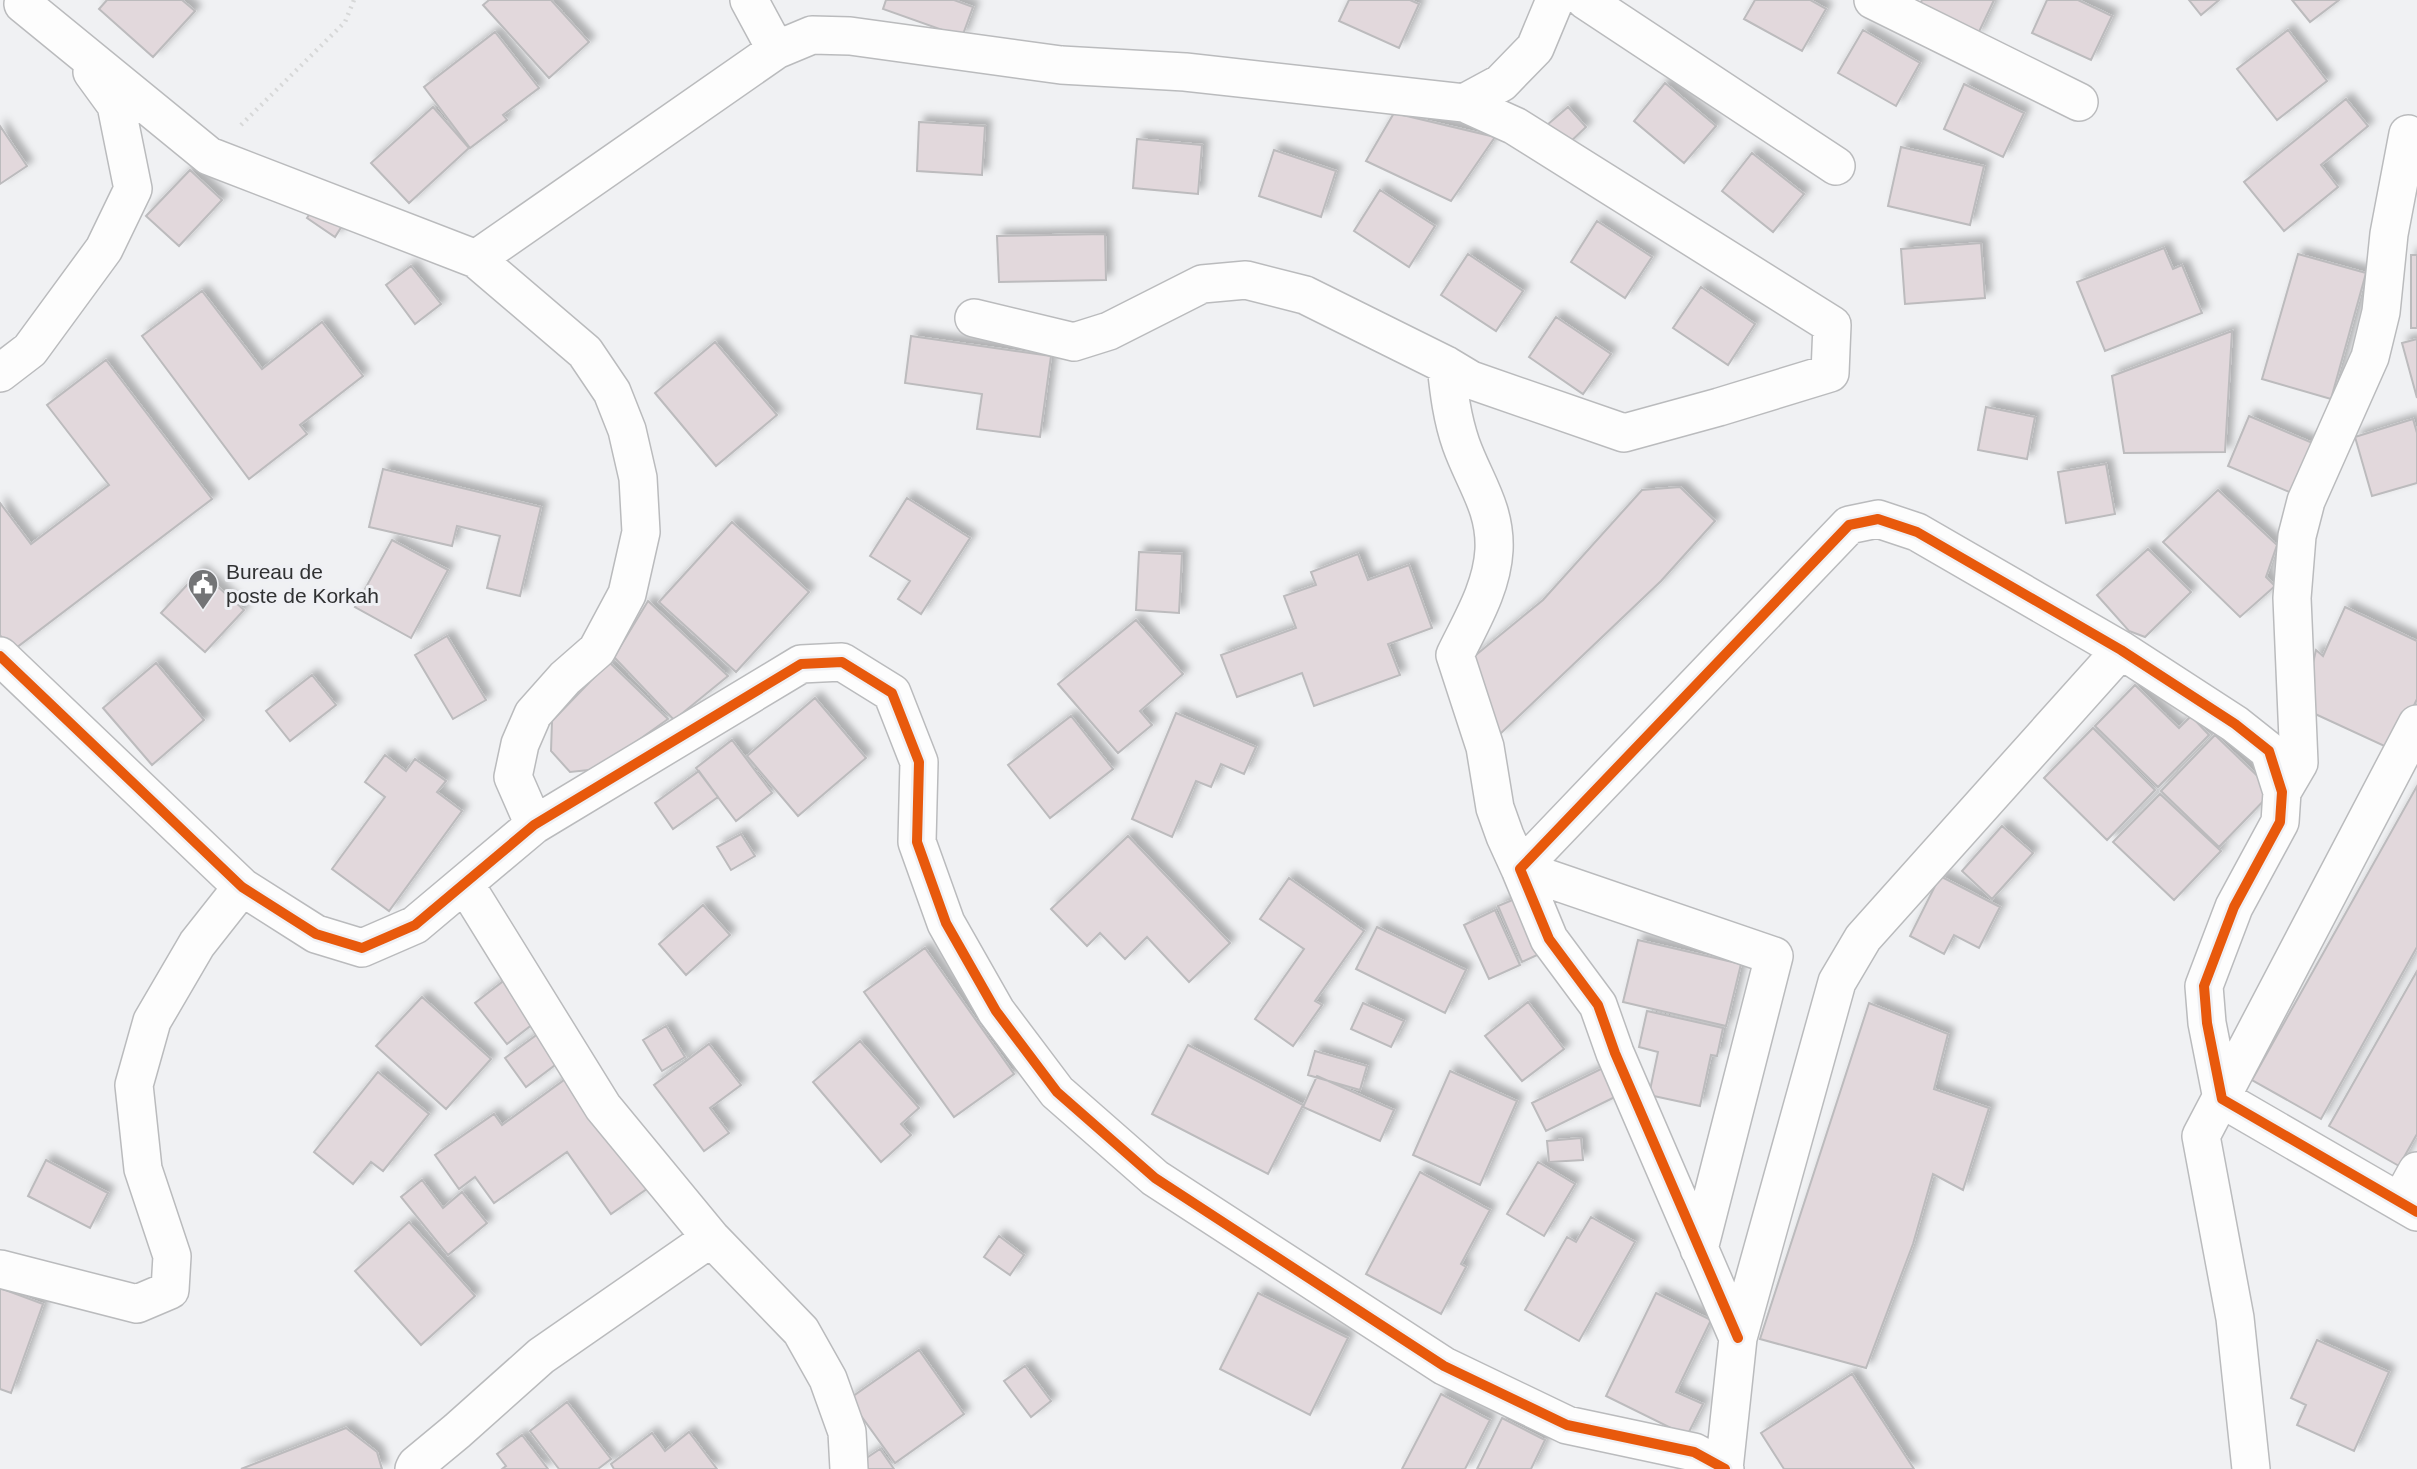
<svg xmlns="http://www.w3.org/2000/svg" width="2417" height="1469" font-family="Arial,sans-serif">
<defs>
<filter id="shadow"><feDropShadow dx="6" dy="-6" stdDeviation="3.5" flood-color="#0004"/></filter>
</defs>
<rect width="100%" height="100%" fill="#f0f1f3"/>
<path fill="#e2d8dc" stroke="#bcbbbd" stroke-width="2" filter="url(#shadow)" d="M107 0H182L195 11 153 57 99 9Z
M489 0H551L589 42 549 78 483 5Z
M886 0H954L973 7 962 37 883 9Z
M1349 0H1410L1419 4 1399 48 1339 21Z
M1755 0H1810L1826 9 1802 51 1744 19Z
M1922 0H1994L1977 36 1918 8Z
M2047 0H2078L2112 16 2091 60 2032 33Z
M2189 0H2219L2201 15Z
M2292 0H2339L2310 22Z
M1863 30 1920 63 1896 106 1838 73Z
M2288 30 2327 81 2277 120 2237 69Z
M495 32 539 88 503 115 507 120 470 148 424 87Z
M1665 83 1716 126 1684 163 1634 121Z
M1964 84 2024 113 2003 157 1944 129Z
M2346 99 2368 126 2321 165 2338 187 2284 231 2244 182Z
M433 107 469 148 409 203 371 163Z
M1568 107 1586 127 1566 146 1547 125Z
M1394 113 1495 137 1451 201 1366 161Z
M919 122 985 126 982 175 917 171Z
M0 126 27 166 0 184Z
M1137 139 1202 145 1198 194 1133 188Z
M1901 147 1984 166 1970 225 1888 206Z
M1274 150 1336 171 1321 217 1259 196Z
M1752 153 1804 194 1773 232 1722 191Z
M190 170 222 200 179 246 146 216Z
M1380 190 1435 226 1409 267 1354 231Z
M320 199 347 218 335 237 307 218Z
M1597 221 1652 257 1625 298 1571 262Z
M1105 234 1106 280 999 282 997 236Z
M1981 243 1985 298 1905 304 1901 249Z
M2164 248 2173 269 2182 265 2202 313 2105 351 2077 282Z
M1468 254 1523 291 1496 331 1441 295Z
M2298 254 2366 273 2331 399 2262 379Z
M2411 255H2417V328H2411Z
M411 266 441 304 415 324 386 285Z
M1701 287 1755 324 1728 365 1673 328Z
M202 291 262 369 322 322 363 376 300 425 307 434 249 479 142 336Z
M1556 317 1611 354 1583 394 1529 357Z
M2232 331 2225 452 2124 453 2112 376Z
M911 336 1051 356 1040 437 977 429 982 394 905 383Z
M2417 339V398L2402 343Z
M715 342 777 415 716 466 655 393Z
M106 360 212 499 12 651 0 635V503L31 544 109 485 47 405Z
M1986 407 2035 417 2027 459 1978 450Z
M2249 416 2315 444 2294 494 2228 466Z
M2413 419 2417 433V483L2372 496 2355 437Z
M2106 464 2115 514 2066 523 2058 472Z
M383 469 541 507 520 596 487 588 500 536 457 526 452 546 369 527Z
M1680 487 1715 521 1661 581 1499 735 1471 659 1543 600 1642 490Z
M2218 490 2277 545 2266 577 2275 586 2240 617 2163 542Z
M907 498 970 538 921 614 898 599 910 581 870 556Z
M732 522 809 592 736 672 659 602Z
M392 540 448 570 411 638 355 607Z
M2148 549 2191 592 2145 637 2129 631 2097 595Z
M1139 552 1182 554 1179 613 1136 610Z
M1358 554 1368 580 1409 565 1432 628 1388 644 1400 675 1314 706 1302 673 1237 697 1221 655 1296 628 1284 596 1316 585 1311 572Z
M200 571 244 610 205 652 161 613Z
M648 601 728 676 674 720 614 657Z
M2345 607 2417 641V699L2393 750 2313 713 2308 685 2316 650 2323 656Z
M1136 620 1183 674 1140 711 1152 725 1118 753 1058 684Z
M447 636 486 700 453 719 415 655Z
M609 662 668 719 598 769 570 772 551 751 552 721Z
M156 663 204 720 152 765 103 708Z
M312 675 336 705 290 741 266 711Z
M2135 685 2179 728 2191 716 2209 735 2158 787 2095 726Z
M815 698 866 758 798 816 747 756Z
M1176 713 1256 747 1244 774 1221 764 1211 787 1196 781 1172 837 1132 819Z
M1071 716 1113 769 1050 818 1008 765Z
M2093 728 2155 790 2107 840 2044 778Z
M2215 735 2273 791 2219 847 2161 791Z
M732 740 772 793 736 821 696 768Z
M385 755 406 771 415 759 446 781 437 792 462 811 389 911 332 869 385 797 365 782Z
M699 771 718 797 673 829 655 803Z
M2417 786V947L2321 1119 2252 1080Z
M2160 794 2221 851 2174 900 2113 842Z
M2002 826 2033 853 1992 899 1962 871Z
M741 834 755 856 731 870 717 847Z
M1128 836 1230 943 1189 982 1147 937 1125 959 1100 933 1087 946 1051 909Z
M1940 876 2000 907 1979 948 1954 935 1944 954 1910 936Z
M1289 878 1364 931 1315 1001 1322 1005 1293 1046 1255 1019 1304 949 1260 919Z
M1522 896 1546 951 1522 962 1498 906Z
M703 905 730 935 686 975 659 944Z
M1495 910 1520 965 1489 979 1464 925Z
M1377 927 1466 970 1445 1013 1356 969Z
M1638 940 1741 964 1726 1026 1623 1002Z
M925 948 1014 1074 954 1117 864 992Z
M2417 971V1134L2399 1166 2329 1126Z
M506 979 538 1020 507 1044 475 1003Z
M422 997 491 1059 446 1109 376 1046Z
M1528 1002 1564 1049 1522 1081 1485 1036Z
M1363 1003 1404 1021 1391 1047 1351 1029Z
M1869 1003 1948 1034 1934 1089 1989 1108 1963 1190 1933 1174 1913 1244 1866 1368 1760 1339Z
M1647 1011 1723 1028 1717 1056 1711 1055 1700 1106 1649 1095 1658 1052 1639 1047Z
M666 1026 685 1057 662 1071 643 1040Z
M542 1031 563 1059 526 1087 505 1058Z
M860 1041 919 1108 901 1124 911 1135 881 1162 813 1082Z
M709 1044 741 1085 710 1108 729 1133 704 1151 654 1085Z
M1188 1045 1303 1105 1268 1174 1152 1114Z
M1315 1051 1367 1066 1360 1090 1308 1075Z
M1607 1066 1621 1094 1546 1131 1532 1103Z
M1450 1071 1517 1101 1480 1185 1413 1155Z
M378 1072 429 1114 383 1171 371 1162 353 1184 314 1152Z
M571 1075 651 1186 611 1214 567 1152 494 1203 475 1177 459 1189 435 1155 494 1114 502 1125Z
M1317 1076 1394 1110 1380 1141 1303 1107Z
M1581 1138 1583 1160 1549 1162 1547 1141Z
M46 1160 108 1193 90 1228 28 1196Z
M1538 1162 1575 1184 1544 1236 1507 1214Z
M1420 1172 1490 1210 1461 1264 1466 1267 1441 1314 1366 1274Z
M422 1180 443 1208 462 1192 487 1223 448 1255 401 1197Z
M1591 1217 1635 1242 1579 1341 1525 1310 1567 1237 1576 1242Z
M409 1222 475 1296 421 1345 355 1271Z
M999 1236 1024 1255 1010 1275 984 1257Z
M0 1288 43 1304 11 1393 0 1389Z
M1258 1293 1348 1338 1310 1415 1220 1369Z
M1656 1293 1711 1320 1676 1392 1703 1404 1687 1436 1606 1396Z
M2317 1340 2389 1372 2354 1451 2297 1425 2306 1405 2291 1398Z
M919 1350 964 1414 895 1463 849 1399Z
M1025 1366 1051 1401 1031 1417 1004 1381Z
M1852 1374 1914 1469H1784L1761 1433Z
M1441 1394 1490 1420 1465 1469H1402Z
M567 1402 611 1459 598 1469H559L530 1431Z
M1502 1418 1545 1440 1531 1469H1477Z
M346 1428 377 1452 382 1469H241Z
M689 1432 717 1469H614L611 1464 652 1433 665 1451Z
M522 1435 548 1469H502L506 1466 497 1454Z
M880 1449 894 1469H863L859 1463Z"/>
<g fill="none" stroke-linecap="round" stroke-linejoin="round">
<g stroke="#babbbd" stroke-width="40">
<path id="street" d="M749 0 776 50
M1585 0 1836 166
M1873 0 2079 102
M23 4 209 156 476 259 585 352 612 392 627 430 638 478 641 532 627 594 597 650 565 678 533 714 520 744 513 777 534 825
M476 259 776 50 812 35 850 36 1061 65 1185 72 1464 103 1501 83 1535 48 1555 0
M974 318 1074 342 1109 331 1202 284 1246 280 1305 295 1446 365 1471 380 1624 433 1719 407 1830 373 1832 325 1515 126 1464 103
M1446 365C1449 393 1452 418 1461 444 1474 481 1496 508 1494 550 1492 588 1471 622 1455 655L1485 747 1495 808 1505 836 1520 869 1774 956 1699 1249
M0 373 30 350 104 249 133 189 116 105 92 72
M0 656 242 887 316 934 362 948 415 925 534 825 801 664 842 662 892 693 919 762 917 842 946 923 996 1011 1057 1092 1155 1178 1444 1366 1567 1425 1694 1452 1725 1469
M2282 792 2299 763 2292 598 2297 536 2306 501 2370 357 2381 312 2389 234 2408 134
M465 884 603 1107 711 1238 801 1331 828 1379 847 1432 849 1469
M2400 1202 2417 1171
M0 1269 137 1304 170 1290 172 1256 143 1169 134 1085 152 1021 197 944 242 887
M1738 1338 1615 1053 1598 1005 1549 939 1520 869 1849 525 1878 519 1917 532 2121 650 2235 724 2269 751 2282 792 2280 822 2234 907 2204 986 2207 1023 2222 1099 2417 1212
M414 1469 416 1465 457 1431 541 1356 711 1238
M1724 1469 1738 1338 1837 982 1863 938 2121 650
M2251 1469 2235 1318 2201 1136 2417 724"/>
</g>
<path stroke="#d7d8d8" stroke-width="4.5" stroke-dasharray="2 5" stroke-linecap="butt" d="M241 125 345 22 354 0"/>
<use href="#street" stroke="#fdfdfd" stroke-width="37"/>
<g stroke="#eff0f4" stroke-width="15">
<path id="cycleway" d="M0 656 242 887 316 934 362 948 415 925 534 825 801 664 842 662 892 693 919 762 917 842 946 923 996 1011 1057 1092 1155 1178 1444 1366 1567 1425 1694 1452 1725 1469
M1738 1338 1615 1053 1598 1005 1549 939 1520 869 1849 525 1878 519 1917 532 2121 650 2235 724 2269 751 2282 792 2280 822 2234 907 2204 986 2207 1023 2222 1099 2417 1212"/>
</g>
<use href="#cycleway" stroke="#e8590c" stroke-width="10"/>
</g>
<defs>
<g id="civic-pin" transform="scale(1.575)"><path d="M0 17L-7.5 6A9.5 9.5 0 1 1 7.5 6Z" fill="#737476" stroke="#eff0f4"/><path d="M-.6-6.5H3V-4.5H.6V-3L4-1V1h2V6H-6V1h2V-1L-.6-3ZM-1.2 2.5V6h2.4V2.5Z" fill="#fff"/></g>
</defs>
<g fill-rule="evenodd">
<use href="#civic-pin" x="203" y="584"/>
</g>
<g text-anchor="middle" stroke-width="6" stroke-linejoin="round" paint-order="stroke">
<g font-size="21" fill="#303132" stroke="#eff0f4" text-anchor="start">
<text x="226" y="579">Bureau de<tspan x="226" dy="24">poste de Korkah</tspan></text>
</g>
</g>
</svg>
